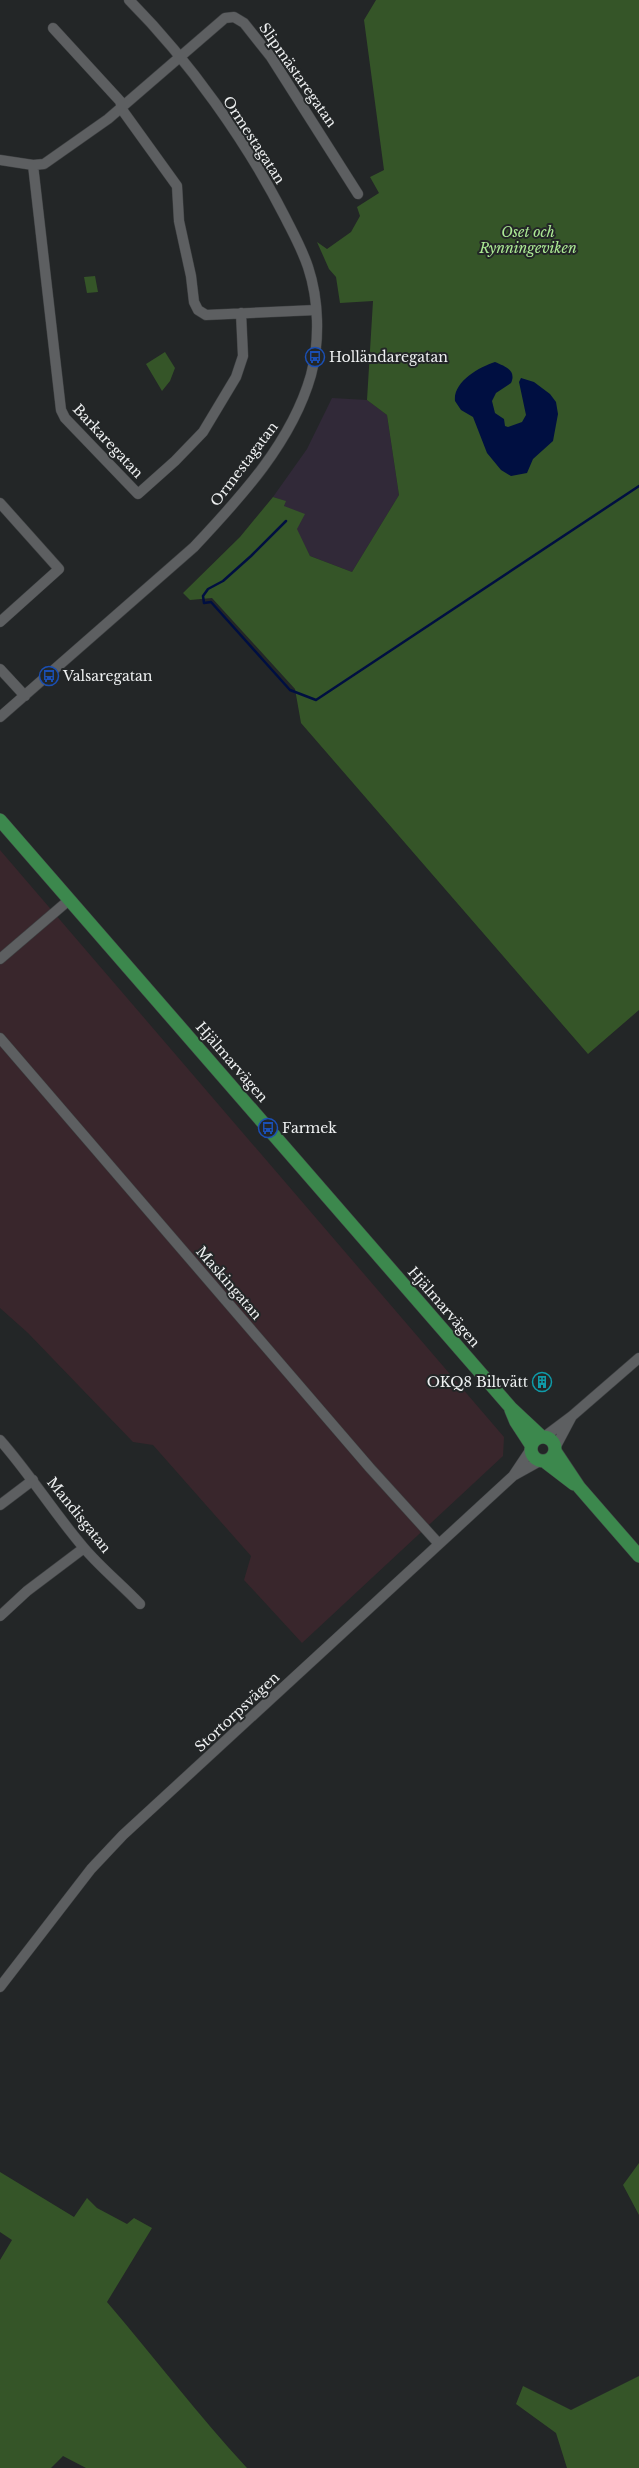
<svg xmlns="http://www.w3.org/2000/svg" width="639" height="2468" font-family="'Libre Baskerville',serif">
<rect width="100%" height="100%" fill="#232627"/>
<path fill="#39262c" d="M0 850 504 1437 503 1456 302 1643 244 1580 251 1556 153 1445 133 1442 28 1333 0 1308Z"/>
<path fill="#312938" d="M332 398 367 400 387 415 399 495 352 572 310 556 284 505 285 501 273 497 307 449Z"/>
<path fill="#355528" d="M376 0H639V1010L588 1054 301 723 295 689 212 598 190 600 183 593 240 537 273 497 286 501 284 506 305 514 297 529 310 556 352 572 399 495 387 415 367 400 373 301 340 303 336 277 329 269 317 242 327 249 351 232 360 216 357 207 379 193 370 177 384 170 364 20Z
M95 276 98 292 87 293 84 277Z
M165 352 175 368 170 381 162 391 146 364Z
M639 2163V2215L623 2185Z
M0 2172 74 2217 87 2198 97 2208 127 2224 134 2218 152 2228 107 2302C154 2357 198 2415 247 2468H86L63 2456 51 2468H0V2260L12 2240 0 2232Z
M639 2376V2468H567L556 2433 516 2404 523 2386 571 2410Z"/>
<path fill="#000f41" d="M495 362C504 366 517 370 511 383L496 393 492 401 495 413 504 419 505 426 508 427 522 422 526 415 519 382 521 378 534 382 550 394 556 402 558 414 553 441 533 459 527 473 511 476 501 470 487 453 473 417 461 410 455 401C453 382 479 367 495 362Z"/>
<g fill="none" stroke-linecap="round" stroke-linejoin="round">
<path stroke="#000f41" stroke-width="2.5" d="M286 521 251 556 223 581 208 589 203 596 204 603 211 602 290 690 316 700 639 486"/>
<g stroke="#3e4042" stroke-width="11">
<path id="minor" d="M53 28 120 101 123 111 177 186 179 221 191 276 194 302 198 310 206 315 316 310
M0 160 33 165 44 164 108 119 225 18 234 17 244 23 271 57 358 194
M33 165 61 410 65 418 138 494 175 461 203 432 236 377 243 356 241 313
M0 503 59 569 0 622
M0 669 25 696
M0 717 194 547C241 497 292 442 311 375 320 341 319 300 308 267 302 249 293 233 285 217 247 142 188 59 129 0
M0 959 69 900
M0 1038 370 1468 439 1544
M544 1437 572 1416 639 1358
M0 1440C30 1474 54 1513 84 1548 101 1568 122 1585 140 1604
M555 1448 572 1416
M513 1476 531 1449
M0 1505 33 1480
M0 1616 27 1591 84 1548
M0 1987 91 1869 123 1835 513 1476 540 1461"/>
</g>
<g stroke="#3e4042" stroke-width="14">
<path id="major" d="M0 820 511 1408 542 1437
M511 1410 516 1422 531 1445
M531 1449a12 12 0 1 1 24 0a12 12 0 1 1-24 0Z
M555 1451 579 1487 639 1556
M544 1461 574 1484"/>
</g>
<use href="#minor" stroke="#5d5f61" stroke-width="10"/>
<use href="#major" stroke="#3c884d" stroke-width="13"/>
</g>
<defs>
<g id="bus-ring" transform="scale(1)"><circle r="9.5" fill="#232627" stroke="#1a4fb4" stroke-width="1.5"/><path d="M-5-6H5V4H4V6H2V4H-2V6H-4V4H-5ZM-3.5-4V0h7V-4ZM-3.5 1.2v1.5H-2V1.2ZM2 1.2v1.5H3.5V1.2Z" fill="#1a4fb4"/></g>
<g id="building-ring" transform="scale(1)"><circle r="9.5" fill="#232627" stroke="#0f9aa8" stroke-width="1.5"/><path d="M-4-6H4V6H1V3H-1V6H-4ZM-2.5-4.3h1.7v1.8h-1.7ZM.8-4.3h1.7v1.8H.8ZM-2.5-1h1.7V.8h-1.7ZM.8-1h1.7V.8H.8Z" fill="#0f9aa8"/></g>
</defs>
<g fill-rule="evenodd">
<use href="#bus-ring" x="315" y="357"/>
<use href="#bus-ring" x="49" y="676"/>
<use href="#bus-ring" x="268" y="1128"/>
<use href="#building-ring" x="542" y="1382"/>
</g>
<g text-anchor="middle" stroke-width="4" stroke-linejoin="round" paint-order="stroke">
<g font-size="14" fill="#eef0f1" stroke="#232627">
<text transform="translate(298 75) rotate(55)" y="5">Slipmästaregatan</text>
<text transform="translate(254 140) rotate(57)" y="5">Ormestagatan</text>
<text transform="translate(108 441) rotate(47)" y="5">Barkaregatan</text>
<text transform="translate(244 464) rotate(-53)" y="5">Ormestagatan</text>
<text transform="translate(232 1062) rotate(49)" y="5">Hjälmarvägen</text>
<text transform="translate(229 1283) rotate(49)" y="5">Maskingatan</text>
<text transform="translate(444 1307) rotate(49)" y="5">Hjälmarvägen</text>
<text transform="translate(79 1515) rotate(51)" y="5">Mandisgatan</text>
<text transform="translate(237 1712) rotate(-43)" y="5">Stortorpsvägen</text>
</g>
<g font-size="14" font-style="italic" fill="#abe894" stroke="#232627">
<text x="528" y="237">Oset och<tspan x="528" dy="16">Rynningeviken</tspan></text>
</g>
<g font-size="14" fill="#eef0f1" stroke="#232627" text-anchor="start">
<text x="329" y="362">Holländaregatan</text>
<text x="63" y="681">Valsaregatan</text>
<text x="282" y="1133">Farmek</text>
<text x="528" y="1387" text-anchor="end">OKQ8 Biltvätt</text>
</g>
</g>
</svg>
